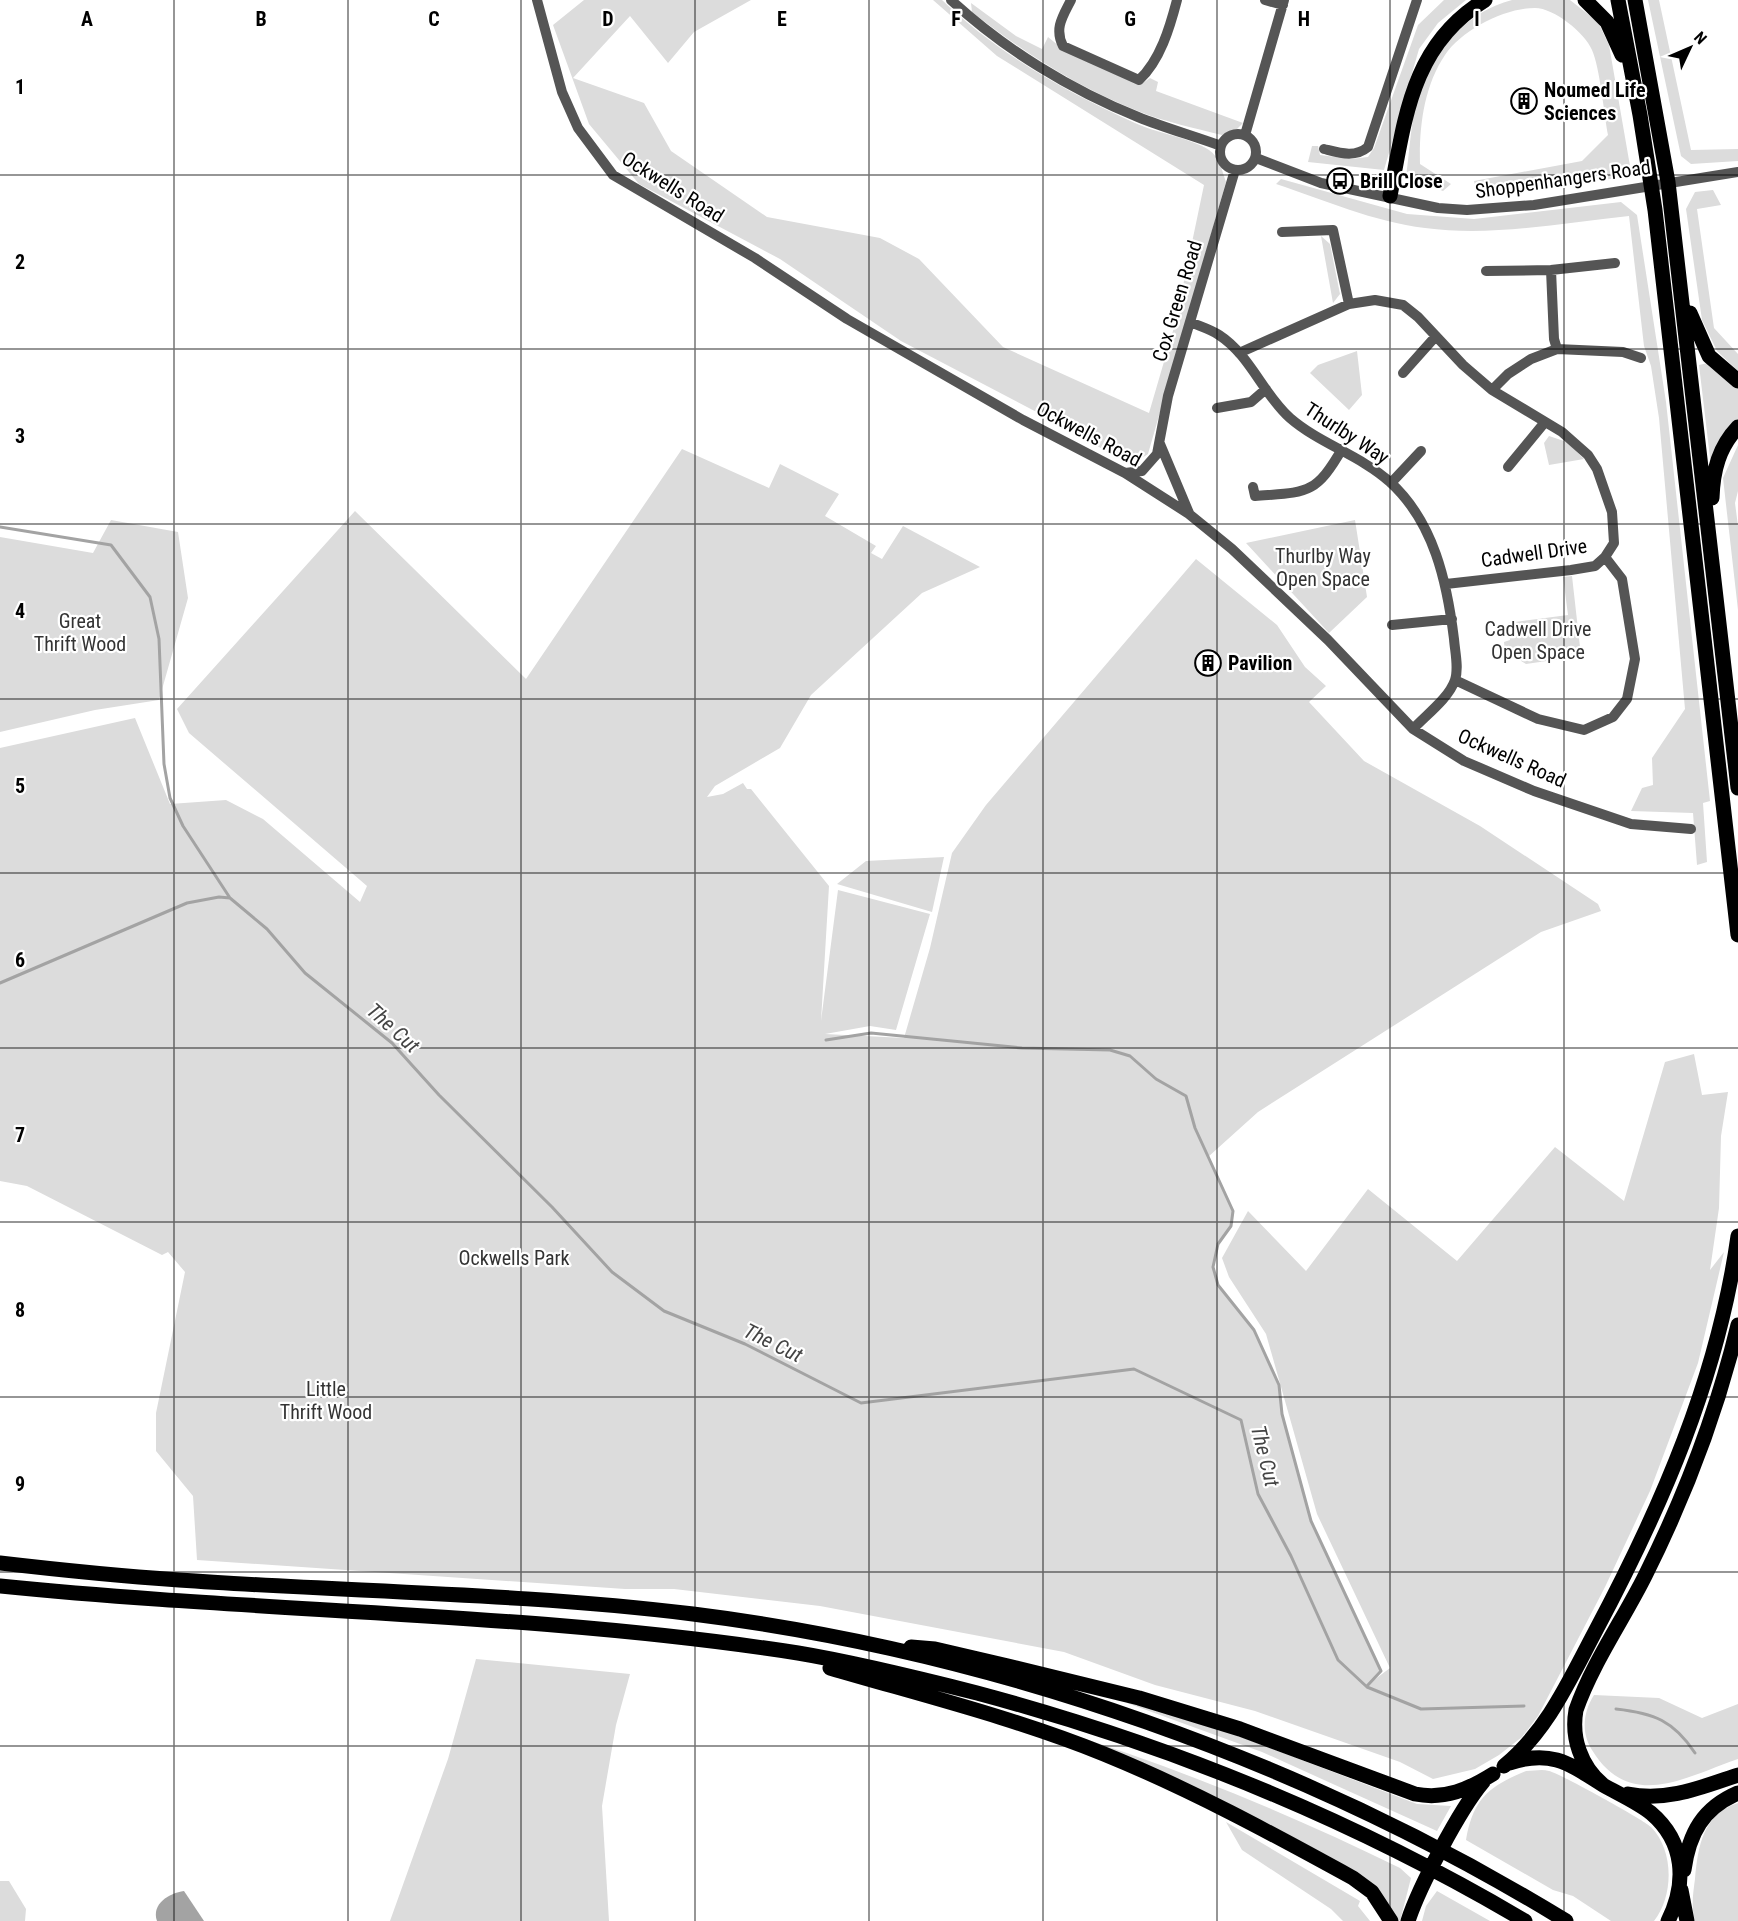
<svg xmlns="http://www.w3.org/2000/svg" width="1738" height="1921" font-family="'Roboto Condensed',sans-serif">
<rect width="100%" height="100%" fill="#fff"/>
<path fill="#dcdcdc" d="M584 0H751L694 32 668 63 630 16 573 78 644 103 671 151 767 217 880 238 919 259 1003 347 1149 413 1175 324 1204 185 997 56 933 0H942C997 53 1066 92 1135 123 1156 133 1191 138 1209 150 1219 156 1222 171 1226 182L1148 454 1136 462 1114 456 1069 429 901 341 780 259 639 184 589 124 553 25Z
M1444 0H1466L1438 23 1419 49 1384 170 1308 162 1312 146H1318L1320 155 1351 159 1368 157 1374 148 1418 25Z
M1512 0H1570L1598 22 1609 45 1630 166 1617 178 1478 197 1474 181 1582 161 1608 135C1604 114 1600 68 1592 50 1585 33 1554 8 1535 8 1505 8 1462 30 1445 55 1424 86 1419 127 1420 164L1451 184 1443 191 1406 177C1410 151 1411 114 1420 90 1437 47 1467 12 1512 0Z
M1648 0H1659L1691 150 1738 149V161L1691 164 1681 156Z
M971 3 1016 36 1042 49 1048 37 1059 46 1140 85 1150 78 1158 82 1156 91 1243 123 1235 131 1222 135C1194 128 1165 122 1138 111 1077 87 1023 52 972 12Z
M1281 179 1407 214 1474 219 1621 202 1637 215 1666 402 1710 801 1703 803 1707 862 1697 865 1693 813 1631 811 1642 788 1653 785 1652 758 1685 709 1659 418 1651 366 1644 346 1629 216C1562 223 1492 237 1425 228 1374 222 1324 200 1276 184Z
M1713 190 1721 205 1697 209 1714 328 1738 354V371L1717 351 1702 320 1686 209 1695 192Z
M1321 236 1330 244 1340 294 1333 303Z
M1357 351 1362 395 1349 410 1310 373 1318 365Z
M1708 363 1738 386V421L1711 466 1699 365Z
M1549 436 1567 442 1584 459 1549 465 1544 443Z
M1738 445V491L1735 503 1738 526V610L1723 478Z
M682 449 769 488 780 464 839 494 825 516 876 546 871 553 882 559 903 526 980 567 922 593 811 695 780 748 715 786 707 797 723 794 743 783 747 789H751L829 886 821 1021 838 890 930 914 896 1030 870 1026 825 1034 904 1038 930 948 952 853 986 805 1196 559 1277 625 1305 667 1326 686 1309 702 1364 761 1480 826 1598 904 1601 911 1541 932 1258 1112 1208 1157 1233 1211 1231 1226 1217 1244 1213 1267 1218 1285 1254 1330 1279 1385 1282 1414 1311 1521 1381 1671 1366 1686 1390 1668 1317 1514 1266 1334 1229 1277 1222 1258 1248 1211 1306 1271 1368 1189 1457 1261 1555 1147 1624 1201 1665 1062 1694 1054 1702 1095 1728 1092 1721 1136 1719 1208 1710 1270 1724 1252 1698 1363 1650 1491 1605 1587 1538 1716 1522 1737 1499 1755 1475 1769 1433 1779 1400 1762 1255 1711 1155 1685 1064 1652 820 1606 674 1589H625L197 1560 193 1496 156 1451V1413L185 1272 168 1252 162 1255 27 1186 0 1181V748L135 718 170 804 226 800 263 819 360 902 367 886 189 733 177 709 355 511 526 679Z
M111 520 178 532 188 598 159 700 95 710 0 732V537L93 553Z
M1355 520 1367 597 1329 633 1246 543Z
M1572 576 1581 656 1526 664 1505 651 1504 642 1510 640 1508 623 1568 615 1563 577Z
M944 857 932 912 837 884 866 861Z
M476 1659 630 1674 616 1725 602 1806 609 1921H390L448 1759Z
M1594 1695 1659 1698 1702 1718 1738 1704V1759C1685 1777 1630 1812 1592 1750 1581 1733 1583 1712 1594 1695Z
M1133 1702 1210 1725 1417 1804 1451 1806 1437 1831 1262 1752 1127 1703Z
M1054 1729C1173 1766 1288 1813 1400 1868L1411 1878 1400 1921 1372 1885 1334 1859 1227 1803Z
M1526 1771C1534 1771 1542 1769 1549 1771 1559 1773 1644 1820 1651 1827 1674 1850 1674 1896 1654 1921H1611L1573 1896 1553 1890 1466 1840C1473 1799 1489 1786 1526 1771Z
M1738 1803V1921H1695C1691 1906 1693 1894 1695 1879 1698 1846 1703 1814 1738 1803Z
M1226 1822 1360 1901 1358 1906 1370 1921H1343L1331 1909 1242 1850Z
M0 1881H9L26 1909 25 1921H0Z
M1437 1891 1490 1921H1422L1426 1906Z"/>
<path fill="#a3a3a3" d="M184 1891 204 1921H157C151 1904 169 1893 184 1891Z"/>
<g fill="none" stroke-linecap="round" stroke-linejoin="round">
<path stroke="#a3a3a3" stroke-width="3" d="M0 527 111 545 150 597 159 639 164 764 170 798 183 826 230 898
M0 983 187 903 219 897 230 898 267 929 305 973 392 1043 439 1095 552 1207 612 1272 664 1311 745 1344 861 1403 1134 1369 1241 1420 1258 1494 1291 1556 1338 1660 1367 1687 1421 1709 1524 1706
M826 1040 871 1033 1022 1048 1110 1050 1130 1056 1156 1079 1186 1096 1195 1128 1233 1211 1231 1226 1218 1244 1213 1267 1218 1285 1254 1330 1279 1385 1282 1414 1311 1521 1381 1671 1367 1686
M1616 1709C1654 1713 1674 1721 1695 1753"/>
<path stroke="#555" stroke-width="10" d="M537 0 562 92 578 128 613 175 755 258 847 319 1023 420 1125 473 1189 514 1232 549 1328 640 1413 729 1464 761 1534 791 1631 824 1691 829
M951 0C1004 49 1071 90 1138 117 1165 128 1194 136 1221 146
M1071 0C1063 16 1054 28 1063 46L1139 80C1160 61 1170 27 1177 0
M1265 0 1283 5
M1220 152a18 18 0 1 1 36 0a18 18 0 1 1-36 0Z
M1245 135 1284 0
M1324 149C1340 153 1355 158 1368 147L1417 0
M1256 158 1321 183 1438 208 1467 210 1534 205 1738 172
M1282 232 1333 230 1349 304
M1551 270 1554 339 1557 349
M1486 271 1551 270 1615 263
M1190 322C1199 326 1210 329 1219 335 1250 355 1263 394 1290 418 1320 444 1360 455 1390 482 1434 522 1447 582 1454 639 1455 652 1459 668 1455 680 1449 698 1426 715 1413 729
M1239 353 1349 304 1375 300 1403 305 1418 317 1463 365 1492 390 1562 432 1588 455 1597 469 1612 512 1614 543 1605 557 1595 566 1571 570 1446 584
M1403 373 1436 336
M1492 390 1508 374 1531 359 1557 349 1623 352 1641 358
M1217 408 1251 402 1266 389
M1160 444 1189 513
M1508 467 1545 422
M1125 473 1142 471 1157 454 1168 396 1235 170
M1391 483 1421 451
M1253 487 1255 496C1306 492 1315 496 1342 449
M1392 625 1452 619
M1455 680 1538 719 1584 730 1613 717 1627 699 1635 659 1622 579 1605 557"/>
<path stroke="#000" stroke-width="15" d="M1585 0 1607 22 1622 55
M1618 0 1640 115 1655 210 1738 935
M1635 0 1668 182 1738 788
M1390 196C1405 119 1411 45 1485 0
M1690 313 1709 356 1738 381
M1712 498C1713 470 1719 447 1738 427
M0 1563C60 1570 119 1576 179 1580 350 1592 522 1593 693 1614 997 1652 1305 1761 1566 1921
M0 1586C266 1613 534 1612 798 1653 858 1663 918 1678 977 1693 1168 1744 1354 1820 1525 1921
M911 1647 935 1649 1008 1666 1139 1698 1240 1729 1415 1794C1445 1800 1469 1789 1493 1774
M830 1668C922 1695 1015 1718 1104 1754 1190 1789 1271 1833 1353 1878L1372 1892 1391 1921
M1510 1763C1551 1749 1570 1764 1603 1785 1619 1794 1637 1802 1651 1813 1685 1842 1687 1883 1668 1921
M1504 1766C1547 1731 1569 1681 1595 1632 1662 1506 1718 1378 1738 1236
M1602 1784C1581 1766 1571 1738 1576 1710 1592 1664 1623 1620 1645 1576 1685 1496 1717 1412 1738 1325
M1628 1794C1667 1802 1702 1787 1738 1775
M1684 1870C1689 1833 1703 1808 1738 1793
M1681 1890 1687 1921
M1408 1921C1419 1887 1460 1809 1483 1782"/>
</g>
<path fill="none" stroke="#000" stroke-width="1.5" stroke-opacity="0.55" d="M174 0V1921M348 0V1921M521 0V1921M695 0V1921M869 0V1921M1043 0V1921M1217 0V1921M1390 0V1921M1564 0V1921M0 175H1738M0 349H1738M0 524H1738M0 699H1738M0 873H1738M0 1048H1738M0 1222H1738M0 1397H1738M0 1572H1738M0 1746H1738"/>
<defs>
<g id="building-ring" transform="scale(1.35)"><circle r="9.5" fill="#fff" stroke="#000" stroke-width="1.5"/><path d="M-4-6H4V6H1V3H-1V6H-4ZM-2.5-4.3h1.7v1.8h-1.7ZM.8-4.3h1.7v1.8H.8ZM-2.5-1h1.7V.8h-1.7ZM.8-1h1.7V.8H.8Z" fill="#000"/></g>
<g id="bus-ring" transform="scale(1.35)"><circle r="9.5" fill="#fff" stroke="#000" stroke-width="1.5"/><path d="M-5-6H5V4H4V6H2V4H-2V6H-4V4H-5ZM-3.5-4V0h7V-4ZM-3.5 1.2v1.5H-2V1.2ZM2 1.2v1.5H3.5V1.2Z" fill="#000"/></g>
</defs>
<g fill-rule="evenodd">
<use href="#building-ring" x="1524" y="101"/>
<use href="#bus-ring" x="1340" y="181"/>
<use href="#building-ring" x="1208" y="663"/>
</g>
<g text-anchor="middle" stroke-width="4.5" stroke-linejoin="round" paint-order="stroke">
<g font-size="20" font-weight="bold" fill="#000" stroke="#fff" text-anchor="start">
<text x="1544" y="97">Noumed Life<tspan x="1544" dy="23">Sciences</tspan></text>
<text x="1360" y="188">Brill Close</text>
<text x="1228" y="670">Pavilion</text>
</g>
<g font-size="20" fill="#000" stroke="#fff">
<text transform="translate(1563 179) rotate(-8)" y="7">Shoppenhangers Road</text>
<text transform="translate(673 187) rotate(32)" y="7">Ockwells Road</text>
<text transform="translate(1177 301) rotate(-73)" y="7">Cox Green Road</text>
<text transform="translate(1347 433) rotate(33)" y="7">Thurlby Way</text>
<text transform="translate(1089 434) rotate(28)" y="7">Ockwells Road</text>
<text transform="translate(1534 553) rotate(-8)" y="7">Cadwell Drive</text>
<text transform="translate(1512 758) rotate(24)" y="7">Ockwells Road</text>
</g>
<g font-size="20" fill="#333" stroke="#fff">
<text x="1323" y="563">Thurlby Way<tspan x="1323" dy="23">Open Space</tspan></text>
<text x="80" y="628">Great<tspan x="80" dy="23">Thrift Wood</tspan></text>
<text x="1538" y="636">Cadwell Drive<tspan x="1538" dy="23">Open Space</tspan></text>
<text x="514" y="1265">Ockwells Park</text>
<text x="326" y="1396">Little<tspan x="326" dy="23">Thrift Wood</tspan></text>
</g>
<g font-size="21" font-style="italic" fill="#444" stroke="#fff">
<text transform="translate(393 1028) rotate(42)" y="7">The Cut</text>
<text transform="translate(773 1343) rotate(26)" y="7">The Cut</text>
<text transform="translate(1265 1456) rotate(76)" y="7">The Cut</text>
</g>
</g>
<g font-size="20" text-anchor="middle" font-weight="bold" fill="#000" stroke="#fff" stroke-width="4.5" stroke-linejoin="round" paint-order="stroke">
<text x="87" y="26">A</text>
<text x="261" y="26">B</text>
<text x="434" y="26">C</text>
<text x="608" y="26">D</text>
<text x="782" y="26">E</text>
<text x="956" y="26">F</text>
<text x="1130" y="26">G</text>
<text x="1304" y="26">H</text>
<text x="1477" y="26">I</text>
<text x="20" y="94">1</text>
<text x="20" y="269">2</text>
<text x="20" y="443">3</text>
<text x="20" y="618">4</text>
<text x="20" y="793">5</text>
<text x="20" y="967">6</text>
<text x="20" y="1142">7</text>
<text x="20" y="1317">8</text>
<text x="20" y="1491">9</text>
</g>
<g transform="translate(1690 48) rotate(46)" stroke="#ffffff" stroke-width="4.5" paint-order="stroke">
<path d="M0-4.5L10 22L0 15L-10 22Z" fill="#000000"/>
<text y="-9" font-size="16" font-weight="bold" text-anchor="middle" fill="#000000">N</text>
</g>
</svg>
